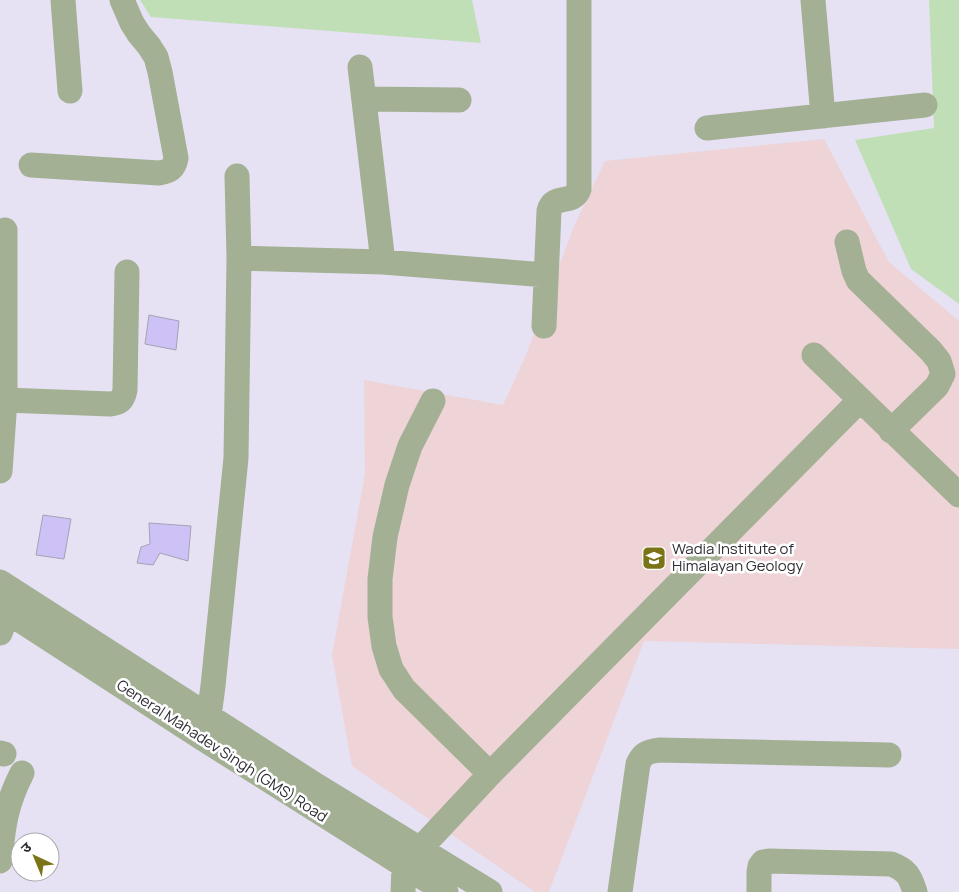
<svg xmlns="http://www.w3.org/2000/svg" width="959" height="892" font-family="Manrope,'Noto Sans Devanagari',sans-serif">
<rect width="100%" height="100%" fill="#e6e2f4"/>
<path fill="#eed3d7" d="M824 139 889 262 959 321V649L644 641 549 892H535L352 766 332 655 365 474 364 380 503 405 526 355 574 226 605 161Z"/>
<path fill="#c1dfb7" d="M140 0H472L481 43 151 17Z
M929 0H959V304L911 269 855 140 934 128Z"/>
<path fill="#cdc1f6" stroke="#a6a3b4" d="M149 315 179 321 176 350 145 344Z
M43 515 71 519 64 559 36 555Z
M149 523 191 526 188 561 160 553 153 565 137 563 141 547 150 544Z"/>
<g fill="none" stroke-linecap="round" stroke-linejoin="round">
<path stroke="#a3b094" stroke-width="25" d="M63 0 70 91
M813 0 823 116
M360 67 383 262
M364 99 459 100
M707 128 925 105
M31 165 159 173C170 171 174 169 176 158L160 72 156 57 149 46 139 34 132 23 122 0
M847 242 854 271 858 280 931 351 939 361 943 374 937 386 891 431
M239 258 383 262 546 275
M544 326 549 211C553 193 573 206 579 189V0
M814 355 959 495
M5 400 110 404C120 403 123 400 125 390L127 272
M433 401 410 446 397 485 385 537 380 579V617L384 646 391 669 404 689 490 774
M0 471 5 400V230
M0 582 314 784 490 892
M0 607 202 738 446 892
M0 633 8 612
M209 716 213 686 236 458 239 258 237 176
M0 753 4 754
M420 849 490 774 860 400
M0 861C3 827 6 804 22 773
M403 892 404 866
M620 892 638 764C643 753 647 752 659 750L889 755
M759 892V872L760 866 763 862 769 861 891 864C907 870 910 876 915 892"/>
</g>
<defs>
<g id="school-square" transform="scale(1.25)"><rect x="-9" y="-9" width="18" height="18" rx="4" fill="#7b7417" stroke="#fff"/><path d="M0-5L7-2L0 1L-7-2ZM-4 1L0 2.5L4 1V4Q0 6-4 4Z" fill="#fff"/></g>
</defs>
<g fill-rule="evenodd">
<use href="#school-square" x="654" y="558"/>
</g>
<g text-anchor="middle" stroke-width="5" stroke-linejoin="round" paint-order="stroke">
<g font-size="15" fill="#2e2d34" stroke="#fff" text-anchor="start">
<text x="672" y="554">Wadia Institute of<tspan x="672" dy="17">Himalayan Geology</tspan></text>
</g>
<g font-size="15" fill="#2e2d34" stroke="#fff">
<text transform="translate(222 751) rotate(33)" y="5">General Mahadev Singh (GMS) Road</text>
</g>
</g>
<g transform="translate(35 857) rotate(316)"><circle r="24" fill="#ffffff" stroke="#ababae"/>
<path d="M0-4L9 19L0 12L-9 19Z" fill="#7b7417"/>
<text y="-8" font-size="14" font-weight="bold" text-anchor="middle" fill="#2e2d34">उ</text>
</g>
</svg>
